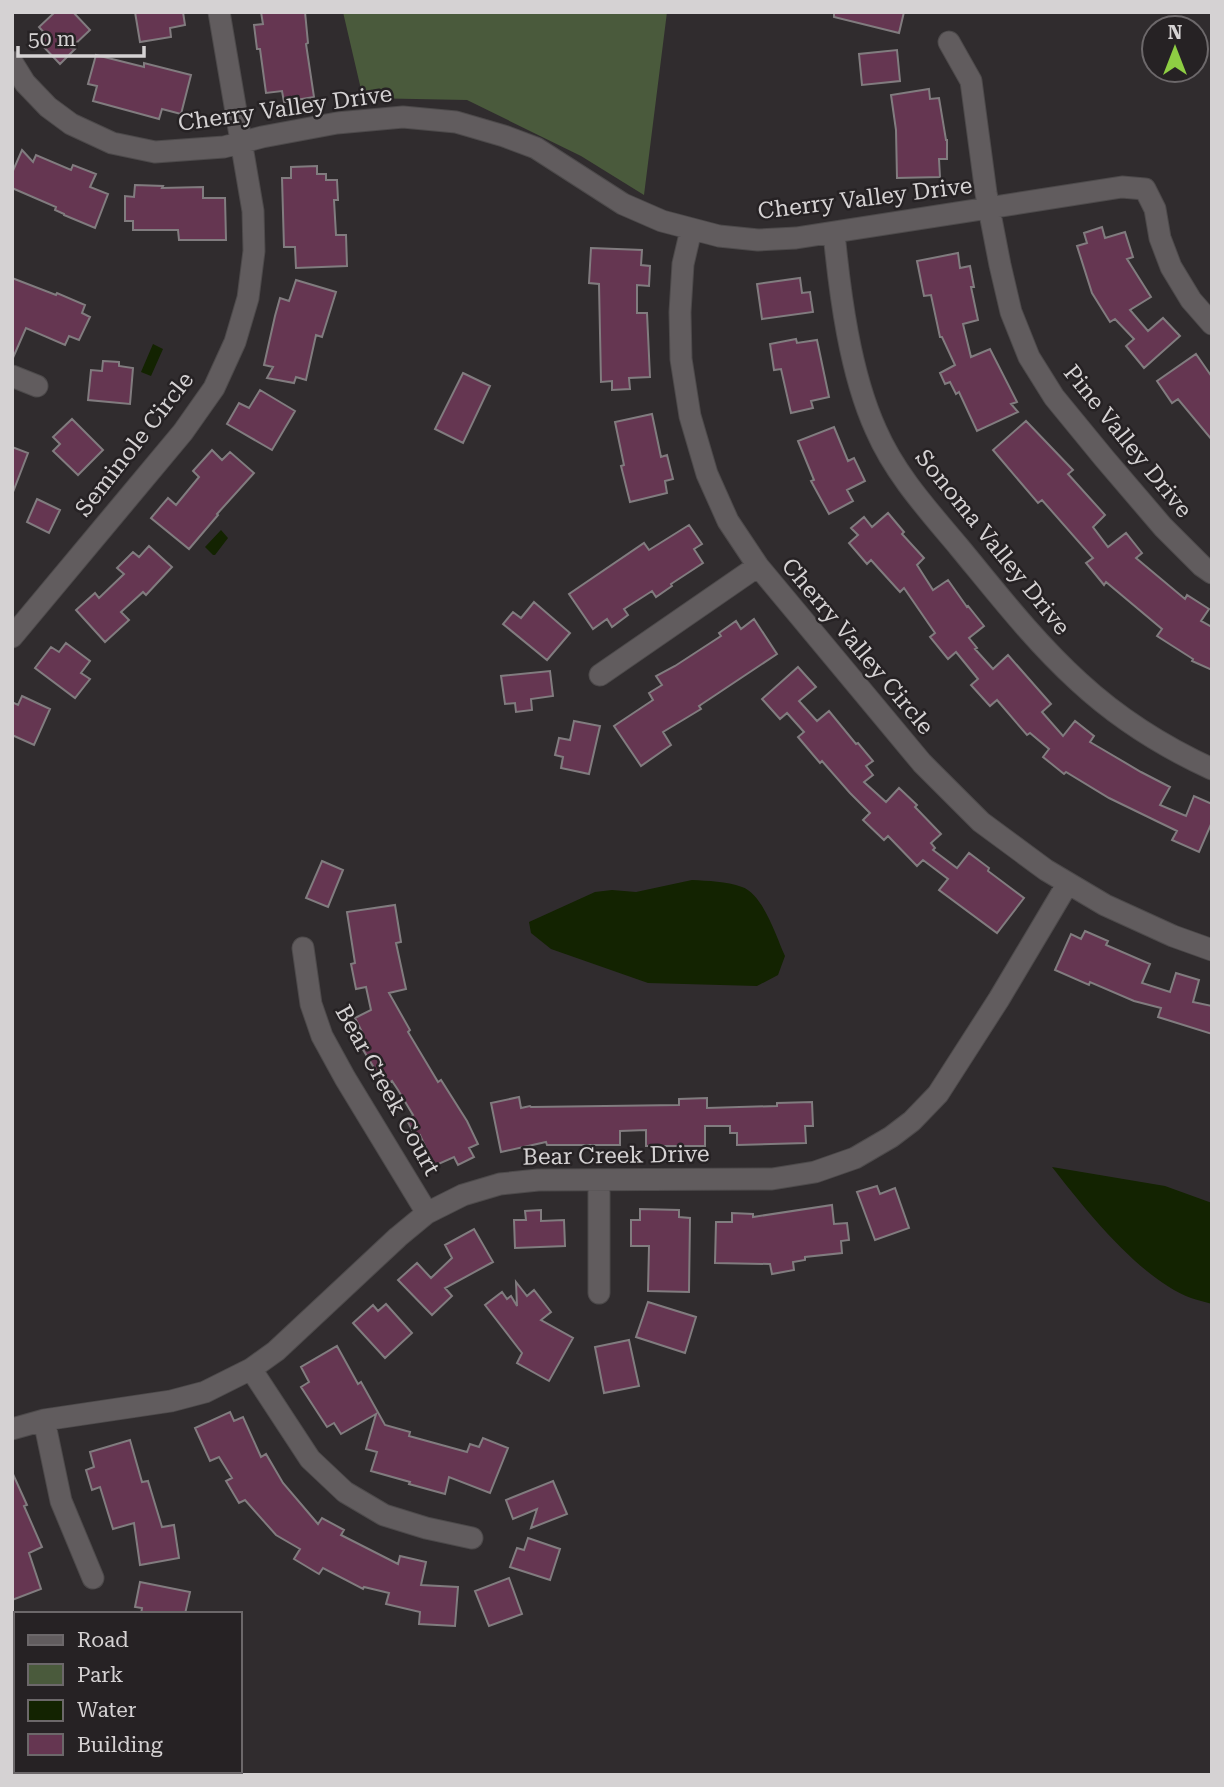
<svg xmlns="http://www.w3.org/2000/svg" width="1224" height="1787" font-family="'Roboto Serif',serif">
<rect width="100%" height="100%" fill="#302c2e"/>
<path fill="#4a5a3c" d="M343 12H667L644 195 581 156 467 100 363 98Z"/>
<path fill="#132301" d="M153 344 163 349 151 376 141 372Z
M221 530 228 538 215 555H213L205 547Z
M692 880C708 881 726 881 742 887 763 894 776 936 785 956L778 975 757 986 648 983 551 949 531 933 529 922 595 892 612 890 636 892Z
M1052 1167 1165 1186 1212 1203V1304C1205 1302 1197 1300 1191 1298 1140 1279 1085 1209 1052 1167Z"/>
<path fill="#653651" stroke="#817c7f" stroke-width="2" d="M55 12H73L90 30 71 48 75 49 60 64 39 42 46 35 39 27Z
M135 12H183L185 25 170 28 171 37 140 42Z
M261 12H305L308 43 306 44 314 97 284 102 282 91 266 93 260 49H257L254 25 263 24Z
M834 12H904L899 33 834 17Z
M897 50 900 81 862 85 859 54Z
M96 55 144 67V63L191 75 181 114 162 109 159 119 93 101 97 86 88 84Z
M929 89 930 99 939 98 946 140H947V159H939L940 177 897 178 896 130 891 95Z
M22 150 33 162 36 155 71 170 73 165 96 174 90 187 108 194 95 228 64 215V214L55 210 56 207 12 188V173Z
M317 166V174H326V180H337L338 200H334L336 235H346L347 266 296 268 295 247H284L282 178H291V167Z
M135 185 163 186 162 188 203 187V198H225L226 240H179L178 230H133V221H125V196L134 197Z
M1102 227 1105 238 1125 232 1133 257 1127 259 1151 297 1130 310 1148 331 1163 318 1180 336 1144 368 1126 346 1134 339 1115 319 1110 322 1092 293 1077 246 1087 243 1084 233Z
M591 248 642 250 641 265 650 266 649 286 637 285V313H647L650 377 629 378 630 389 612 390V381L601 382 599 284 589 283Z
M958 253 960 268 970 266 974 287H971L978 320 963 324 971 357 990 349 1017 402 1011 404 1018 412 977 431 959 392 956 394 950 382 945 384 940 373 955 365 942 337H940L931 295 924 296 917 261Z
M12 278 56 295 57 293 85 305 82 313 90 317 79 340 69 336 65 345 26 328 12 360Z
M800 278 802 293 810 292 813 312 762 319 757 284Z
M296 280 336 292 322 337 316 335 306 380 296 377 294 383 267 378 273 367 264 365 275 316 280 298 289 301Z
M796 339 797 343 817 340 829 397 811 401 813 408 791 413 781 369 774 370 770 344Z
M1196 354 1212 377V440L1178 399 1172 403 1157 381Z
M103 361 119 362V366L133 368 130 404 88 400 91 370 102 371Z
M463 373 490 386 463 443 435 429Z
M260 390 295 411 272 450 227 424 239 403 249 408Z
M652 414 661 457 667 455 673 479 665 481 667 493 630 502 621 466 624 465 615 422Z
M72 419 103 450 78 475 53 451 60 444 53 437Z
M1026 421 1073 470 1068 474 1105 515 1093 527 1108 547 1126 533 1142 553 1136 558 1185 599 1187 595 1209 609 1201 621 1212 627V670L1192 661 1193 659 1157 636 1162 629 1106 582 1104 585 1086 563 1093 558 1042 500 1038 503 993 450Z
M834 427 848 461 854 458 865 481 847 490 853 501 829 514 811 481 814 480 798 441Z
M12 447 28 453 13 492H12Z
M212 450 222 460 230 452 254 473 217 514 218 515 189 549 151 518 168 498 176 505 199 477 193 471Z
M37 499 60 510 49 533 27 522Z
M888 513 904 532 902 534 924 558 917 565 933 590 948 580 967 607 968 606 984 626 969 638 977 648 975 649 993 669 1008 655 1051 704 1042 712 1063 736 1075 721 1094 736 1090 742 1141 772 1170 787 1160 805 1186 816 1194 796 1212 804V822L1199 852 1172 840 1177 831 1109 798 1066 772 1064 774 1043 757 1049 749 1030 733 1027 735 997 700 990 706 971 685 978 679 956 652 948 659 930 637 935 633 904 588 900 592 871 560 867 564 849 543 858 535 851 528 864 517 872 527Z
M689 525 702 544 694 549 703 563 671 584 672 586 656 597 652 591 624 609 628 615 612 627 607 619 593 629 569 594 644 543 649 550Z
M149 546 172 567 146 595 143 592 121 612 129 620 105 642 76 610 95 593 99 598 124 574 117 568 133 552 139 557Z
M534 602 570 633 547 660 503 624 513 612 521 618Z
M754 619 777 654 699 706 701 709 663 732 671 745 641 766 614 726 653 700 649 693 662 685 656 676 675 666 721 636 719 633 736 621 741 629Z
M66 643 90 661 81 673 90 679 75 698 35 668 51 647 59 652Z
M798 667 816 687 799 701 817 721 829 711 856 744 858 743 873 761 866 766 873 775 864 782 886 802 899 788 917 805 915 807 941 834 931 843 935 848 933 850 957 868 969 853 989 868 988 871 1024 898 997 933 939 890 948 879 923 860 917 866 888 836 884 840 863 820 870 813 850 793 822 761 820 763 798 737 804 732 787 713 780 719 762 699Z
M550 671 553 696 531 699 532 710 516 712 515 703 505 704 501 676Z
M22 696 50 709 34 745 12 735V702L18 705Z
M574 721 600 726 589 774 561 768 563 757 555 755 559 738 570 740Z
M322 861 343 870 328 907 306 898Z
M395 905 401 942 396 943 406 989 389 993 410 1030 408 1032 438 1082 441 1080 467 1121 478 1144 469 1148 474 1157 458 1165 454 1157 434 1166 420 1135 416 1137 406 1119 413 1115 398 1090 392 1081 385 1086 356 1038 363 1034 355 1018 371 1010 366 987 356 989 351 964 355 963 347 912Z
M1085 931 1108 941 1106 945 1150 964 1142 983 1170 992 1176 973 1199 980 1193 1002 1212 1006V1034L1158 1017 1161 1008 1134 1001 1090 982 1089 985 1055 970 1071 934 1081 939Z
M519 1097 521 1108 530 1106 531 1107 679 1105V1099L707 1098V1108L777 1106V1103L812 1102 813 1126H805L806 1143 737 1145V1133H730V1126H705V1146H646V1130L620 1131V1145H547L546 1142 501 1152 491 1103Z
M877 1186 880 1194 895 1188 909 1228 875 1240 857 1192Z
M832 1205 834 1224 847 1223 849 1240 841 1241 842 1253 805 1257V1260L793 1262 794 1270 772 1274 770 1264 715 1263 716 1222H732V1213L753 1214V1217Z
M640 1209 679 1210V1217L690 1218 689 1292 648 1291 649 1246H631V1220H640Z
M541 1210V1221L564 1220 565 1246 515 1248 514 1220H526L525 1211Z
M474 1229 493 1262 445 1288 452 1296 432 1315 398 1280 417 1263 431 1278 452 1258 445 1245Z
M516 1282 527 1296 534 1290 551 1312 541 1320 573 1338 549 1381 517 1363 522 1353 485 1305 502 1292 507 1299 511 1296 517 1306Z
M648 1302 696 1317 685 1353 636 1337Z
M386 1304 412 1333 385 1358 353 1323 373 1305 378 1311Z
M629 1340 639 1386 604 1393 595 1347Z
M337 1346 358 1384 361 1382 385 1425 410 1432 409 1436 467 1452 470 1444 479 1447 483 1438 508 1448 490 1493 449 1477 445 1494 409 1484 410 1482 371 1471 377 1452 366 1449 376 1414 341 1434 334 1423 327 1427 301 1387 309 1382 301 1367Z
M230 1412 234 1421 243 1417 261 1457 266 1454 283 1483 318 1524 322 1518 344 1530 341 1535 398 1564 400 1556 426 1562 421 1585 458 1587 455 1626 419 1624 420 1612 386 1604 389 1593 364 1587 363 1589 323 1568 319 1574 294 1559 300 1549 276 1535 245 1500 239 1503 226 1481 232 1478 219 1457 210 1461 195 1428Z
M130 1440 142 1482 148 1481 162 1527 174 1525 179 1558 140 1565 134 1523 113 1529 100 1487 92 1490 86 1470 94 1467 90 1452Z
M12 1472 27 1505 24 1506 42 1547 29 1553 41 1589 12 1600Z
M553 1481 567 1514 531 1528 537 1509 513 1519 506 1500Z
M528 1538 560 1549 550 1580 510 1567 517 1548 524 1550Z
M509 1578 522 1614 489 1626 475 1591Z
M140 1582 190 1592 185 1614H141L142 1608 135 1607Z"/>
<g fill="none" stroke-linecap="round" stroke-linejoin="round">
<g stroke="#4d4a4b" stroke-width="23">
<path id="minor" d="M949 42 971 81 986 193 1000 265 1011 312 1029 357 1054 397 1104 458 1163 527 1202 566 1212 573
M12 62 25 83 48 107 71 124 112 143 155 152 224 147 262 137 337 123 403 117 456 122 504 136 536 148 623 204 662 221 719 236 758 240 796 238 1122 187 1145 189 1155 209 1160 238 1171 267 1191 300 1212 324
M691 230 683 264 680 312 681 359 690 416 707 474 728 521 758 566 922 763 981 822 1046 870 1105 905 1173 936 1212 950
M834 233C840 295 850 373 876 430 895 474 928 510 959 547 997 593 1034 641 1079 682 1118 718 1164 747 1212 769
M12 376 37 386
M12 637 183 432 214 388 235 342 248 298 254 251 253 211 219 12
M600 675 758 566
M303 948 311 1004 322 1036 345 1078 427 1213
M599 1293V1180
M251 1369 310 1459 345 1492 384 1515 426 1528 472 1538
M44 1420 61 1501 93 1578
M12 1429 44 1420 171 1401 205 1392 251 1369 276 1351 398 1237 427 1213 463 1195 500 1184 538 1180 772 1179 815 1172 855 1158 891 1137 912 1121 938 1094 999 999 1068 883"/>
</g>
<use href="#minor" stroke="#615c5e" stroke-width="21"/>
</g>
<g text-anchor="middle" stroke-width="5" stroke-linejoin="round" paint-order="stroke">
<g font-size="23" fill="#d5d2d3" stroke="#262224">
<text transform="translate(285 108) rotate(-8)" y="8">Cherry Valley Drive</text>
<text transform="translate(865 198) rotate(-7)" y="8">Cherry Valley Drive</text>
<text transform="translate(1128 441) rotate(51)" y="8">Pine Valley Drive</text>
<text transform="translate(134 444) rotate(-52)" y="8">Seminole Circle</text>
<text transform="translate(993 542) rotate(51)" y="8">Sonoma Valley Drive</text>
<text transform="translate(858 646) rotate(50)" y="8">Cherry Valley Circle</text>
<text transform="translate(388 1090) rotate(61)" y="8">Bear Creek Court</text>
<text transform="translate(616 1155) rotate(-1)" y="8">Bear Creek Drive</text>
</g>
</g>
<rect width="1224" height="1787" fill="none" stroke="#d5d2d3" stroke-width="28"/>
<rect x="14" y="1612" width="228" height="161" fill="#262224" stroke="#6c686a" stroke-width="2"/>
<rect x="28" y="1635" width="35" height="10" fill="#615c5e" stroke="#6c686a" stroke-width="2"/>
<text x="77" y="1647" font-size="21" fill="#d5d2d3">Road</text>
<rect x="28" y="1664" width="35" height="21" fill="#4a5a3c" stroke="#6c686a" stroke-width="2"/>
<text x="77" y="1682" font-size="21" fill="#d5d2d3">Park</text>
<rect x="28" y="1700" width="35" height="21" fill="#132301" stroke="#6c686a" stroke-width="2"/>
<text x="77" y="1717" font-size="21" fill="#d5d2d3">Water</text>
<rect x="28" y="1734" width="35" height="21" fill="#653651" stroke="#6c686a" stroke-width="2"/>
<text x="77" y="1752" font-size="21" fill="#d5d2d3">Building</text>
<g transform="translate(1175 49)"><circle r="33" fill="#262224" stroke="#6c686a" stroke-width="2"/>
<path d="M0-5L12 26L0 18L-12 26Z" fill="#8ece43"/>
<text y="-10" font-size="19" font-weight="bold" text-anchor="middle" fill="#d5d2d3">N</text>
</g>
<path d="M18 46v10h126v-10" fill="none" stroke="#d5d2d3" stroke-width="3.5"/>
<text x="28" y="46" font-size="21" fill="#d5d2d3" stroke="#262224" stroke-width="5" paint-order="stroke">50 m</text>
</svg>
